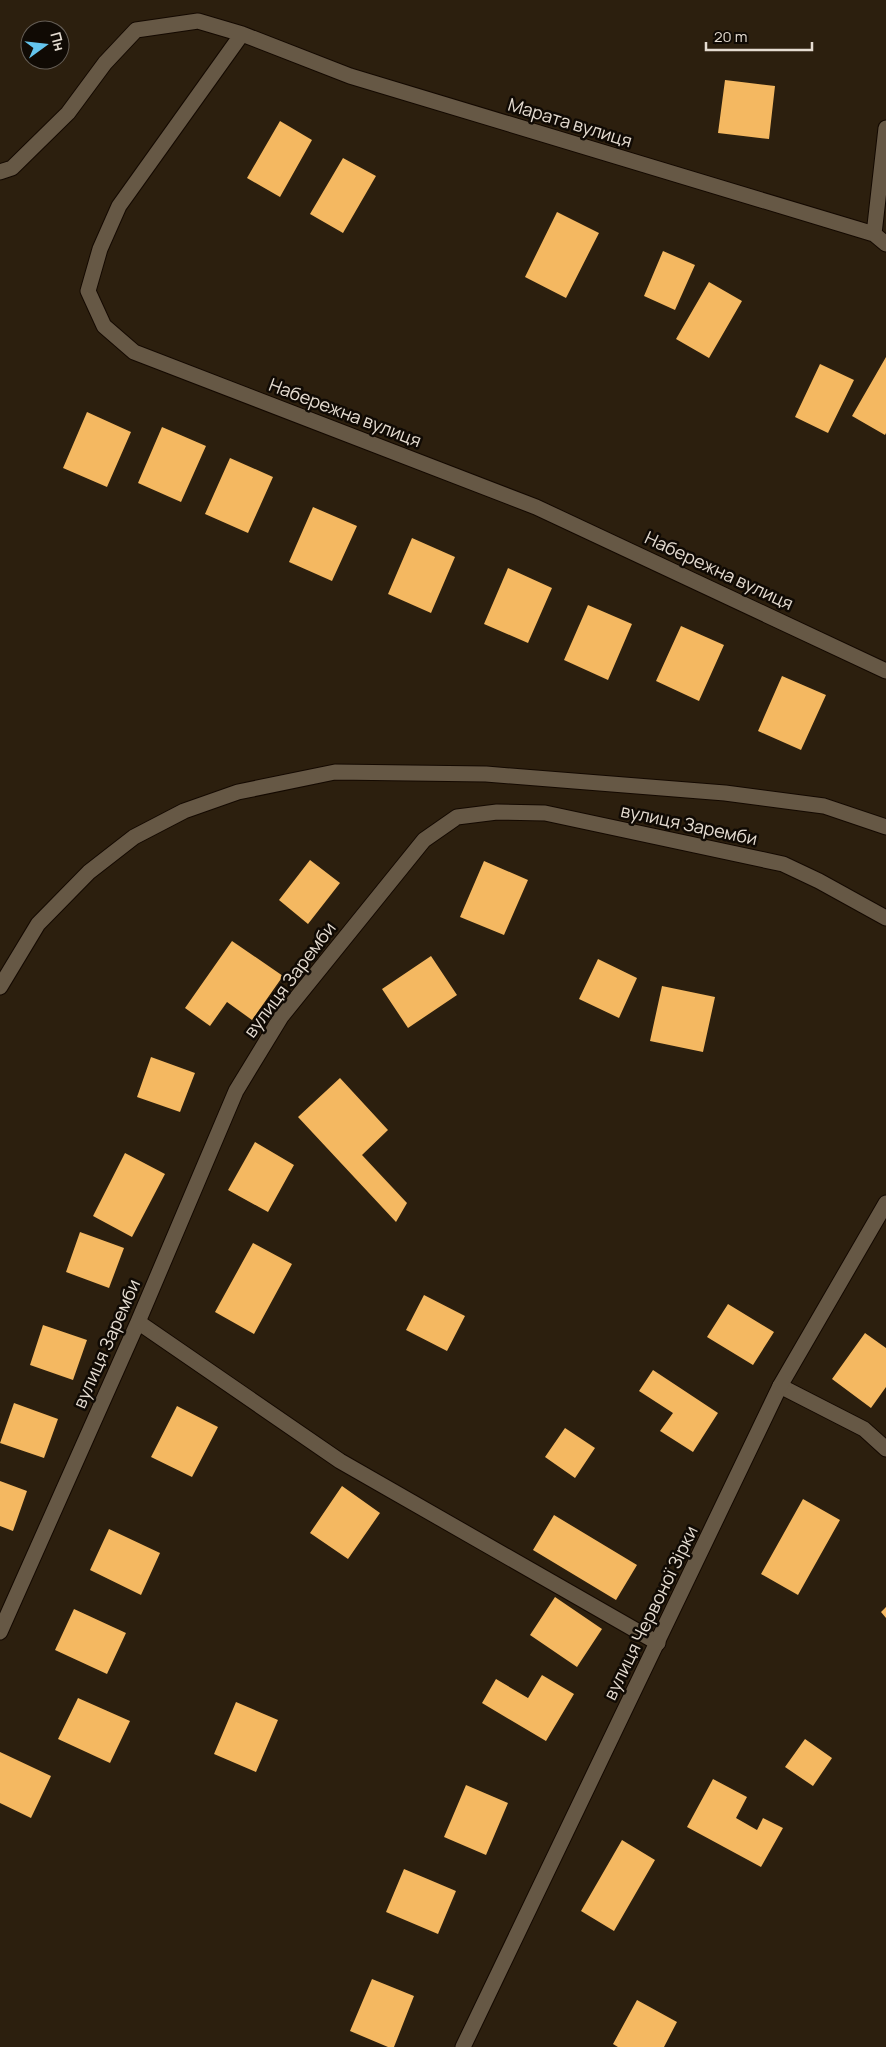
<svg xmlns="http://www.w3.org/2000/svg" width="886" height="2047" font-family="Manrope,sans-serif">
<rect width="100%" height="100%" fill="#2c1f0e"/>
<path fill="#f4b861" d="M725 80 775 86 769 139 718 133Z
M280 121 312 140 280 197 247 178Z
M343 158 376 176 343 233 310 214Z
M557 212 599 233 566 298 525 277Z
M663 251 695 265 675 310 644 296Z
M709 282 742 301 709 358 676 339Z
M886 357V433L885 435 852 416Z
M820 364 854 380 828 433 795 417Z
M87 412 131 432 107 487 63 468Z
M162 427 206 446 181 502 138 483Z
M230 458 273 477 248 533 205 514Z
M313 507 357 526 332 581 289 562Z
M412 538 455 557 431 613 388 594Z
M508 568 552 588 528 643 484 624Z
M588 605 632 624 608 680 564 660Z
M681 626 724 645 699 701 656 681Z
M782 676 826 695 801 750 758 731Z
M310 860 340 883 308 924 279 900Z
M484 861 528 880 504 935 460 917Z
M232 941 283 976 252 1020 227 1002 210 1026 185 1008Z
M431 956 457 995 408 1028 382 989Z
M598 959 637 978 619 1018 579 999Z
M662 986 715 997 703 1052 650 1041Z
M151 1057 195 1073 180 1112 137 1097Z
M340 1078 388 1130 362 1155 407 1203 396 1222 298 1117Z
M255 1142 294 1165 268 1212 228 1190Z
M125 1153 165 1174 132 1237 93 1216Z
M80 1232 124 1248 109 1288 66 1272Z
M253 1243 292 1264 254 1334 215 1312Z
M424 1295 465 1316 447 1351 406 1330Z
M728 1304 774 1332 753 1365 707 1337Z
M43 1325 87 1340 73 1380 30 1365Z
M865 1333 886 1348V1387L871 1408 832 1379Z
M653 1370 718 1413 693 1452 660 1431 673 1413 639 1391Z
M14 1403 58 1419 44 1458 0 1443Z
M177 1406 218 1427 192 1477 151 1457Z
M565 1428 595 1448 575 1478 545 1457Z
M0 1481 27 1491 13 1531 0 1526Z
M342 1486 380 1513 348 1559 310 1533Z
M803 1499 840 1520 798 1595 761 1574Z
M554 1515 637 1565 616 1600 533 1550Z
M109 1529 160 1553 141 1595 90 1570Z
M555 1597 602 1629 577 1667 530 1635Z
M886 1607V1618L881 1612Z
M74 1609 126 1633 107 1674 55 1650Z
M542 1675 574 1694 546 1741 482 1703 496 1679 528 1698Z
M78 1698 130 1721 110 1763 58 1739Z
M236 1702 278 1720 256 1772 214 1754Z
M805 1739 832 1758 813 1786 785 1767Z
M0 1752 51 1776 31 1818 0 1803Z
M713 1779 747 1797 736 1818 757 1830 763 1818 783 1828 761 1867 687 1827Z
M466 1785 508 1803 486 1855 444 1837Z
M622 1840 655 1860 614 1931 581 1911Z
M404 1869 456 1891 438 1934 386 1912Z
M372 1979 414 1996 394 2047H388L350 2031Z
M637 2000 677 2022 664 2047H618L613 2044Z"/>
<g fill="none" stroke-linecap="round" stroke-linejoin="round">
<g stroke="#140900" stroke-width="17">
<path id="lane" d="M0 987 38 924 89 872 134 837 184 811 238 792 335 772 486 774 725 793 824 806 886 827"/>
</g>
<g stroke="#140900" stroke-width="17">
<path id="street" d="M242 34 119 206 100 249 88 291 104 326 134 352 536 507 886 671
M0 172 12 168 68 113 105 63 136 30 198 21 242 34 350 76 874 234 886 244
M874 234 886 128
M138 1322 340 1461 658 1643
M780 1386 864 1429 886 1449
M0 1632 138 1322 236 1091 281 1017 424 840 457 817 497 812 545 813 783 864 819 881 886 918"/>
</g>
<g stroke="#140900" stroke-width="17">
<path id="secondary" d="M463 2047 780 1386 886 1203"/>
</g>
<use href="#lane" stroke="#665845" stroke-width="15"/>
<use href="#street" stroke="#665845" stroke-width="15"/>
<use href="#secondary" stroke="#665845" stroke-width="15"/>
</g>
<g text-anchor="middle" stroke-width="5" stroke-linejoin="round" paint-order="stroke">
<g font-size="18" fill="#e5dcd1" stroke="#100a04">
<text transform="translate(570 123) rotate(17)" y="6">Марата вулиця</text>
<text transform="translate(345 413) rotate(21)" y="6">Набережна вулиця</text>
<text transform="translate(719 571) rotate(25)" y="6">Набережна вулиця</text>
<text transform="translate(689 825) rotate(12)" y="6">вулиця Заремби</text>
<text transform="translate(290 980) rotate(-53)" y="6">вулиця Заремби</text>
<text transform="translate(107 1344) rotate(-66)" y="6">вулиця Заремби</text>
<text transform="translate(651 1613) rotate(-64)" y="6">вулиця Червоної Зірки</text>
</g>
</g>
<g transform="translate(45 45) rotate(75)"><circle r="24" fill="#100a04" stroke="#655e56"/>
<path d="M0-4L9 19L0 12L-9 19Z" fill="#64c5ee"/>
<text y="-8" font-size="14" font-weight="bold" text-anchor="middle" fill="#e5dcd1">Пн</text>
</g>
<path d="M706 42v8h106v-8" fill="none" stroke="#e5dcd1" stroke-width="2.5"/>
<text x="714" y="42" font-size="15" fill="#e5dcd1" stroke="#100a04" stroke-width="4" paint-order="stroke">20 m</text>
</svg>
